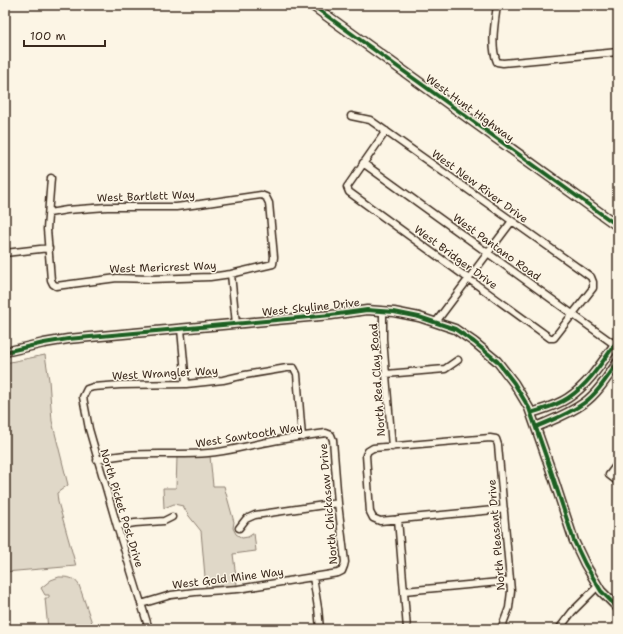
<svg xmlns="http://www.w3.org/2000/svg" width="623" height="634" font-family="'Shantell Sans',sans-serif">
<rect width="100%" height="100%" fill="#fcf5e5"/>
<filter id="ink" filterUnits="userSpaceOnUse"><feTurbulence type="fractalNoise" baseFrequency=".025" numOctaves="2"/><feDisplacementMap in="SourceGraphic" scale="8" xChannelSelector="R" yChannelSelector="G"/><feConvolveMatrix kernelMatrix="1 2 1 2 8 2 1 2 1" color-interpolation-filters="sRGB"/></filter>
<g filter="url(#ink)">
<path fill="#e0d8c8" stroke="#8e8173" d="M45 355 49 380 52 421 68 485 57 493 58 502 76 566 5 572V363Z
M210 456 213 486H224L234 522 233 528 236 534 242 538 248 537 254 533 256 551 233 554 237 585 206 588 201 531 189 516 183 506 174 504 164 508 163 488H176L177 457Z
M59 577C67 577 74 577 79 585L94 629H48L45 598H49V595H45L41 588 51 580Z"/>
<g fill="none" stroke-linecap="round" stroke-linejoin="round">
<g stroke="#3b2a1e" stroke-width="9">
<path id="street" d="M497 5C495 22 490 46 497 62L503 63 618 52
M351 116 370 120 591 277 593 282V288L554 338H550L349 192 347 187 386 131
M363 163 618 347
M49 213 67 210 107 207H176L200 204 261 195 266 197 269 203 274 257 273 264 231 274 210 277 150 279 117 278 56 286 53 284 51 280 47 229 51 178
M5 253 49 248
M231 274 236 324
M383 311V339L392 447
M436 322 512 221
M181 329 186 384
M386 374 445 369 458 360
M97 460C134 450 171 456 208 453 228 452 248 445 268 442 287 438 306 436 326 433L331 435 333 440 338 503 345 562 344 566 342 571 338 573 238 589 195 592 171 595 141 604
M618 463 609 475 618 482
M398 519 407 629
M117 526 135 523 164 521 172 517
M239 528 246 519 255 515 338 503
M313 577 318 608 320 629
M404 591 510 581
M149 629 117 526 89 429 83 397 87 389 93 387 120 385 186 384 205 382 223 380 245 375 287 368H294L297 374 302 437
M501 629 509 608 511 591 498 445 496 439 490 438 373 448 368 451 366 455 370 512 373 518 380 521 504 509
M559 629 572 612 598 586"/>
</g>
<g stroke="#3b2a1e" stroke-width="11">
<path id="secondary" d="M5 352 44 343 68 339 331 315 367 310 394 312 419 317 455 329 474 342 497 361 514 383 529 408 550 468 574 541 585 564 601 591 618 608
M531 413C543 409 556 406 568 398 589 384 603 361 618 340
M536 427C552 420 569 414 584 403 598 393 608 376 618 362"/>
</g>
<g stroke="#3b2a1e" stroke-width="12">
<path id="primary" d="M312 5 618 226"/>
</g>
<use href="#street" stroke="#fcf5e5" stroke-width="6"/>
<use href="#secondary" stroke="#fcf5e5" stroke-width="8"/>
<use href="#primary" stroke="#fcf5e5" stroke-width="9"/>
<g stroke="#fcf5e5" stroke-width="6">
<path id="cycleway" d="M312 5 618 226
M5 352 44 343 68 339 331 315 367 310 394 312 419 317 455 329 474 342 497 361 514 383 529 408 550 468 574 541 585 564 601 591 618 608
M531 413C543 409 556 406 568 398 589 384 603 361 618 340
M536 427C552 420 569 414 584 403 598 393 608 376 618 362"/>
</g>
<use href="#cycleway" stroke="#1b5e20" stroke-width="4"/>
</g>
</g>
<g text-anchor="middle" stroke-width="3" stroke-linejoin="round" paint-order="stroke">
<g font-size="11" fill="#3b2a1e" stroke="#fcf5e5">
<text transform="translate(470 108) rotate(36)" y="4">West Hunt Highway</text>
<text transform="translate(480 186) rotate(36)" y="4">West New River Drive</text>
<text transform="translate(146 196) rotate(-2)" y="4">West Bartlett Way</text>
<text transform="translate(497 247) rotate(36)" y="4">West Pantano Road</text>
<text transform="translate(456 257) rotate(36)" y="4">West Bridger Drive</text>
<text transform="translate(163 267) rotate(-2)" y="4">West Mericrest Way</text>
<text transform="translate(311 307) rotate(-6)" y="4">West Skyline Drive</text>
<text transform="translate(165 373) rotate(-3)" y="4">West Wrangler Way</text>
<text transform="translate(377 380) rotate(-94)" y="4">North Red Clay Road</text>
<text transform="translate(249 435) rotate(-9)" y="4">West Sawtooth Way</text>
<text transform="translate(328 504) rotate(-95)" y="4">North Chickasaw Drive</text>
<text transform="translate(122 508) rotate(73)" y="4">North Picket Post Drive</text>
<text transform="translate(496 535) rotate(-95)" y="4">North Pleasant Drive</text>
<text transform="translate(228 578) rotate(-7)" y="4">West Gold Mine Way</text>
</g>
</g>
<rect width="623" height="634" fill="none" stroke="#fcf5e5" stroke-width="20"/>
<rect x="10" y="10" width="603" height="614" fill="none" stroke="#3b2a1e" stroke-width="1.5" filter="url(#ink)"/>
<path d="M24 40v6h81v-6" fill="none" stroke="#3b2a1e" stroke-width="2"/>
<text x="30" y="40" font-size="12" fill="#3b2a1e" stroke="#fcf5e5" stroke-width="3" paint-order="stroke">100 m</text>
</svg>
